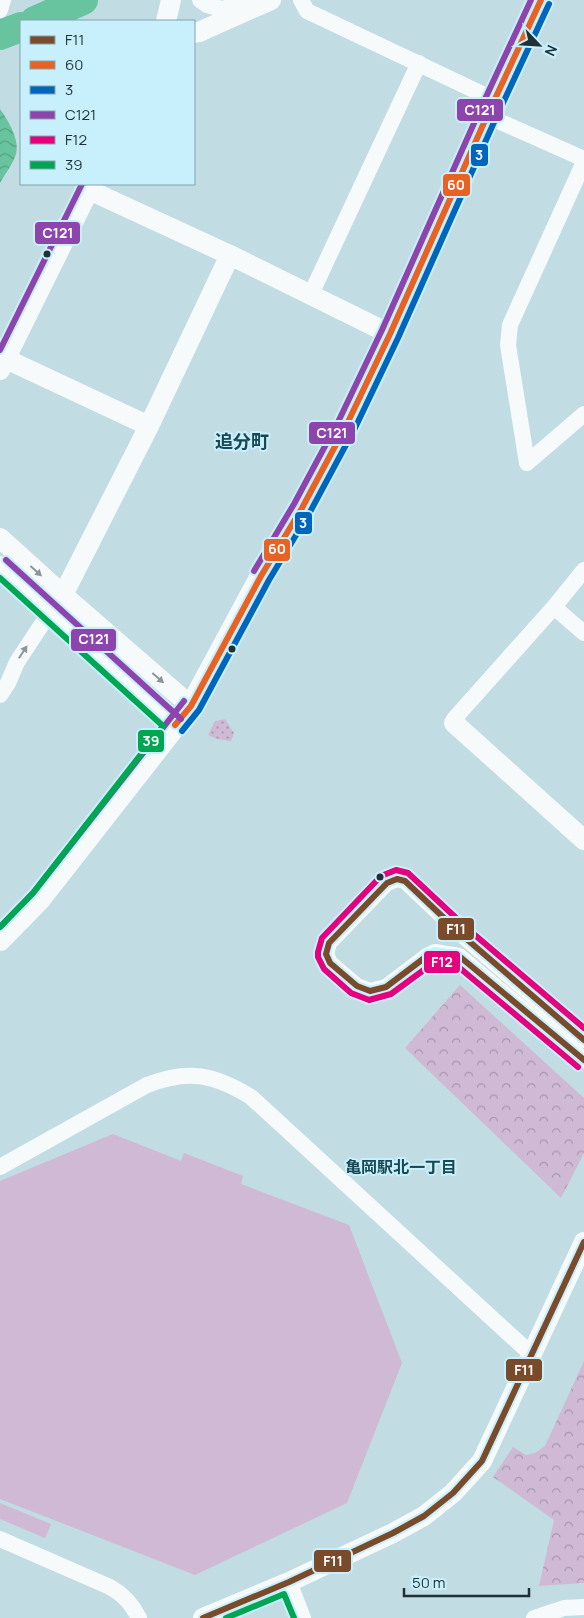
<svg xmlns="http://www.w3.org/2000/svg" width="584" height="1618" font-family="Manrope,'Noto Sans JP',sans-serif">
<defs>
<pattern id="park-crowns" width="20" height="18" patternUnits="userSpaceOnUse" patternTransform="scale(1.25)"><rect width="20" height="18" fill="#cfb9d4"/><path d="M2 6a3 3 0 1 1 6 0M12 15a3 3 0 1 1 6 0" fill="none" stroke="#a797ad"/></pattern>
<pattern id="garden-dots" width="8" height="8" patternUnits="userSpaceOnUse" patternTransform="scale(1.25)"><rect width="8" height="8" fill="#cfb9d4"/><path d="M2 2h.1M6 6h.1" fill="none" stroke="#a797ad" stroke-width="1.8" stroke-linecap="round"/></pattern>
<pattern id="water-waves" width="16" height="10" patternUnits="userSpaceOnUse" patternTransform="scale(1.25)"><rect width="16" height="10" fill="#68c49e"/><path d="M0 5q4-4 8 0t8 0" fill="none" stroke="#55a082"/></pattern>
</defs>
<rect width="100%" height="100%" fill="#c2dce4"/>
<path fill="#cfb9d4" d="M113 1134 181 1161 184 1153 243 1176 241 1184 349 1225 402 1363 347 1503 195 1575 0 1499V1181Z
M0 1503 51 1524 45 1538 0 1519Z"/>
<path fill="url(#park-crowns)" d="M460 985 584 1098V1153L561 1198 405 1048Z
M584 1361V1583L539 1586 554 1520 493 1477 513 1447 526 1455 535 1453 545 1446Z"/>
<path fill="url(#garden-dots)" d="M225 719 234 733 231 741 217 739 208 735 215 721Z"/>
<path fill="url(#water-waves)" d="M0 109C8 120 20 140 16 154 13 164 5 174 0 183Z"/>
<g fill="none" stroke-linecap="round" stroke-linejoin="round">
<path stroke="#68c49e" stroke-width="30" d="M35 21 83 0
M0 35 21 27"/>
<path stroke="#f6fafb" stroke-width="16" d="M200 0 207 5 222 9 238 5 253 8
M301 0 307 11 495 100
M0 10 3 0
M487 116 584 159
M311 294 419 63
M527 463 508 345 510 325 584 162
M527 463 584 414
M554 607 584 633
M0 695 8 683 17 662 50 612
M454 723V719L554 607 584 570
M584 1040 463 936 405 881 397 879 387 883 329 943 326 954 330 963 357 986 370 991 386 987 427 956 435 952 459 956 584 1060
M0 1167 147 1085C188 1069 214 1074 251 1097L532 1355
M0 1539 110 1587C124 1595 132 1604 139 1618
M289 1582 303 1618
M534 1618 564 1608 584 1607"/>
<path stroke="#f6fafb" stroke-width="20" d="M166 21 171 0
M194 33 199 32 271 0
M89 190 230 255 390 334
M6 359 149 426
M0 370 92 184
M0 538 63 595 191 706
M0 566 175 725
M50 612 63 595 149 426 230 255
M454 723 584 840
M203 1618 289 1582 393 1533 424 1516 453 1493 482 1461 584 1242"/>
<path stroke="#f6fafb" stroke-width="22" d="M0 940 40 899 191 706 261 576 302 508 347 424 390 334 487 116 541 0"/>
<g stroke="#c8f0fc" stroke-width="10">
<path id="bus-1" d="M584 1040 463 936 405 881 397 879 387 883 329 943 326 954 330 963 357 986 370 991 386 987 427 956 435 952 459 956 584 1060
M203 1618 289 1582 393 1533 424 1516 453 1493 482 1461 584 1242"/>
</g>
<g stroke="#c8f0fc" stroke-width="10">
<path id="bus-2" d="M175 725 191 706 261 576 302 508 347 424 390 334 487 116 541 0"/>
</g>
<g stroke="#c8f0fc" stroke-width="10">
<path id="bus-3" d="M182 731 199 710 269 580 310 512 355 428 398 338 495 120 549 4"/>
</g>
<g stroke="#c8f0fc" stroke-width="10">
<path id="bus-4" d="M0 350 82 184
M6 560 181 719
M254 571 294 504 339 420 382 330 479 112 531 0
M0 927 33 893 184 701"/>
</g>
<g stroke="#c8f0fc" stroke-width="10">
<path id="bus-5" d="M578 1067 455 964 436 961 391 994 369 1000 351 993 324 969 318 957V952L322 938 381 876 396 870 408 873 469 930 584 1028"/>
</g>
<g stroke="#c8f0fc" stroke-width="10">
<path id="bus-6" d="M0 578 163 726 33 893 0 927
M226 1618 284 1594 294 1618"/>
</g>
<use href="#bus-1" stroke="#7a4b2a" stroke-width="6"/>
<use href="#bus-2" stroke="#e76223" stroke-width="6"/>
<use href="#bus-3" stroke="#0065bd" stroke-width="6"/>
<use href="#bus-4" stroke="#8e44ad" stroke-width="6"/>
<use href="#bus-5" stroke="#e5007d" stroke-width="6"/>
<use href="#bus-6" stroke="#00a651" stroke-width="6"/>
</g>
<defs><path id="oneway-solid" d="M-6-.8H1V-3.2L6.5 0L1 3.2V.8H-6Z" transform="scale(1.25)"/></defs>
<g fill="#8a9699">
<use href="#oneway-solid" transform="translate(36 571) rotate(42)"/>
<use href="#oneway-solid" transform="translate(23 652) rotate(-57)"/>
<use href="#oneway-solid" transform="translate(158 678) rotate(41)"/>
</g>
<g fill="#1d3137" stroke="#c8f0fc" stroke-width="2">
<circle cx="47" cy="254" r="4.5"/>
<circle cx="232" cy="649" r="4.5"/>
<circle cx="380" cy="877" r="4.5"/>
</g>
<g text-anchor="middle" stroke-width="4" stroke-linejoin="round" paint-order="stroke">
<g font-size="16" font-weight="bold" fill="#174854" stroke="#c8f0fc">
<text x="401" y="1173">亀岡駅北一丁目</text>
</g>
<g font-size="18" font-weight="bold" fill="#174854" stroke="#c8f0fc">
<text x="242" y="448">追分町</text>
</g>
</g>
<g stroke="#c8f0fc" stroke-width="2">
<rect x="456" y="98" width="48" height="24" rx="5" fill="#8e44ad"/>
<rect x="470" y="143" width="19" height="24" rx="5" fill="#0065bd"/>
<rect x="442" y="173" width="29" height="24" rx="5" fill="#e76223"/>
<rect x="34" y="221" width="47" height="24" rx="5" fill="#8e44ad"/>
<rect x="308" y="421" width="48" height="24" rx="5" fill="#8e44ad"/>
<rect x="294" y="511" width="19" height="24" rx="5" fill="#0065bd"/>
<rect x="263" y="538" width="28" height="24" rx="5" fill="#e76223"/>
<rect x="70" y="628" width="47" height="24" rx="5" fill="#8e44ad"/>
<rect x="137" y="729" width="28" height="24" rx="5" fill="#00a651"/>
<rect x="437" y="917" width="38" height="24" rx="5" fill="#7a4b2a"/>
<rect x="423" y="950" width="38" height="24" rx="5" fill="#e5007d"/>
<rect x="505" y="1358" width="38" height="24" rx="5" fill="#7a4b2a"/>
<rect x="313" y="1549" width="39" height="24" rx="5" fill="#7a4b2a"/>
</g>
<g font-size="14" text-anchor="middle" font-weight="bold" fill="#fff">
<text x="480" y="115">C121</text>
<text x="479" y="160">3</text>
<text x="456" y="190">60</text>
<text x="58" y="238">C121</text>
<text x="332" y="438">C121</text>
<text x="303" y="528">3</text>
<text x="277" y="554">60</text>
<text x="94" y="644">C121</text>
<text x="151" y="746">39</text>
<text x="456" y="934">F11</text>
<text x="442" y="967">F12</text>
<text x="524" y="1375">F11</text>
<text x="333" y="1566">F11</text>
</g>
<rect x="20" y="20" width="175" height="165" fill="#c8f0fc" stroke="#84a4ad"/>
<rect x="30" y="36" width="25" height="8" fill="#7a4b2a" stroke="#84a4ad"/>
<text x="65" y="45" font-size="15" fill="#1d3137">F11</text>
<rect x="30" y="61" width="25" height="8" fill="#e76223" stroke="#84a4ad"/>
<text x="65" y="70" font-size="15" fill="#1d3137">60</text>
<rect x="30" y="86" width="25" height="8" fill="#0065bd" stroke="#84a4ad"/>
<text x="65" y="95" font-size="15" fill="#1d3137">3</text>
<rect x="30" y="111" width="25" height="8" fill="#8e44ad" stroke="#84a4ad"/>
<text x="65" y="120" font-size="15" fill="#1d3137">C121</text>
<rect x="30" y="136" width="25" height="8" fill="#e5007d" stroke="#84a4ad"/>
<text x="65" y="145" font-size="15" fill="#1d3137">F12</text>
<rect x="30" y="161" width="25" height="8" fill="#00a651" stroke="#84a4ad"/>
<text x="65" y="170" font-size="15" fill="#1d3137">39</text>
<g transform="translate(539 45) rotate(115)" stroke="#c8f0fc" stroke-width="4" paint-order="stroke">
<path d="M0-4L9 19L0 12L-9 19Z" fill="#1d3137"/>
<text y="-8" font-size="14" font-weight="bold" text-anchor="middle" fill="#1d3137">N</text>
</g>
<path d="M404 1588v8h125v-8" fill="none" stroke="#1d3137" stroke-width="2.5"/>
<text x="412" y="1588" font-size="15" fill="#1d3137" stroke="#c8f0fc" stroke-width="4" paint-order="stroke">50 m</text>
</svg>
